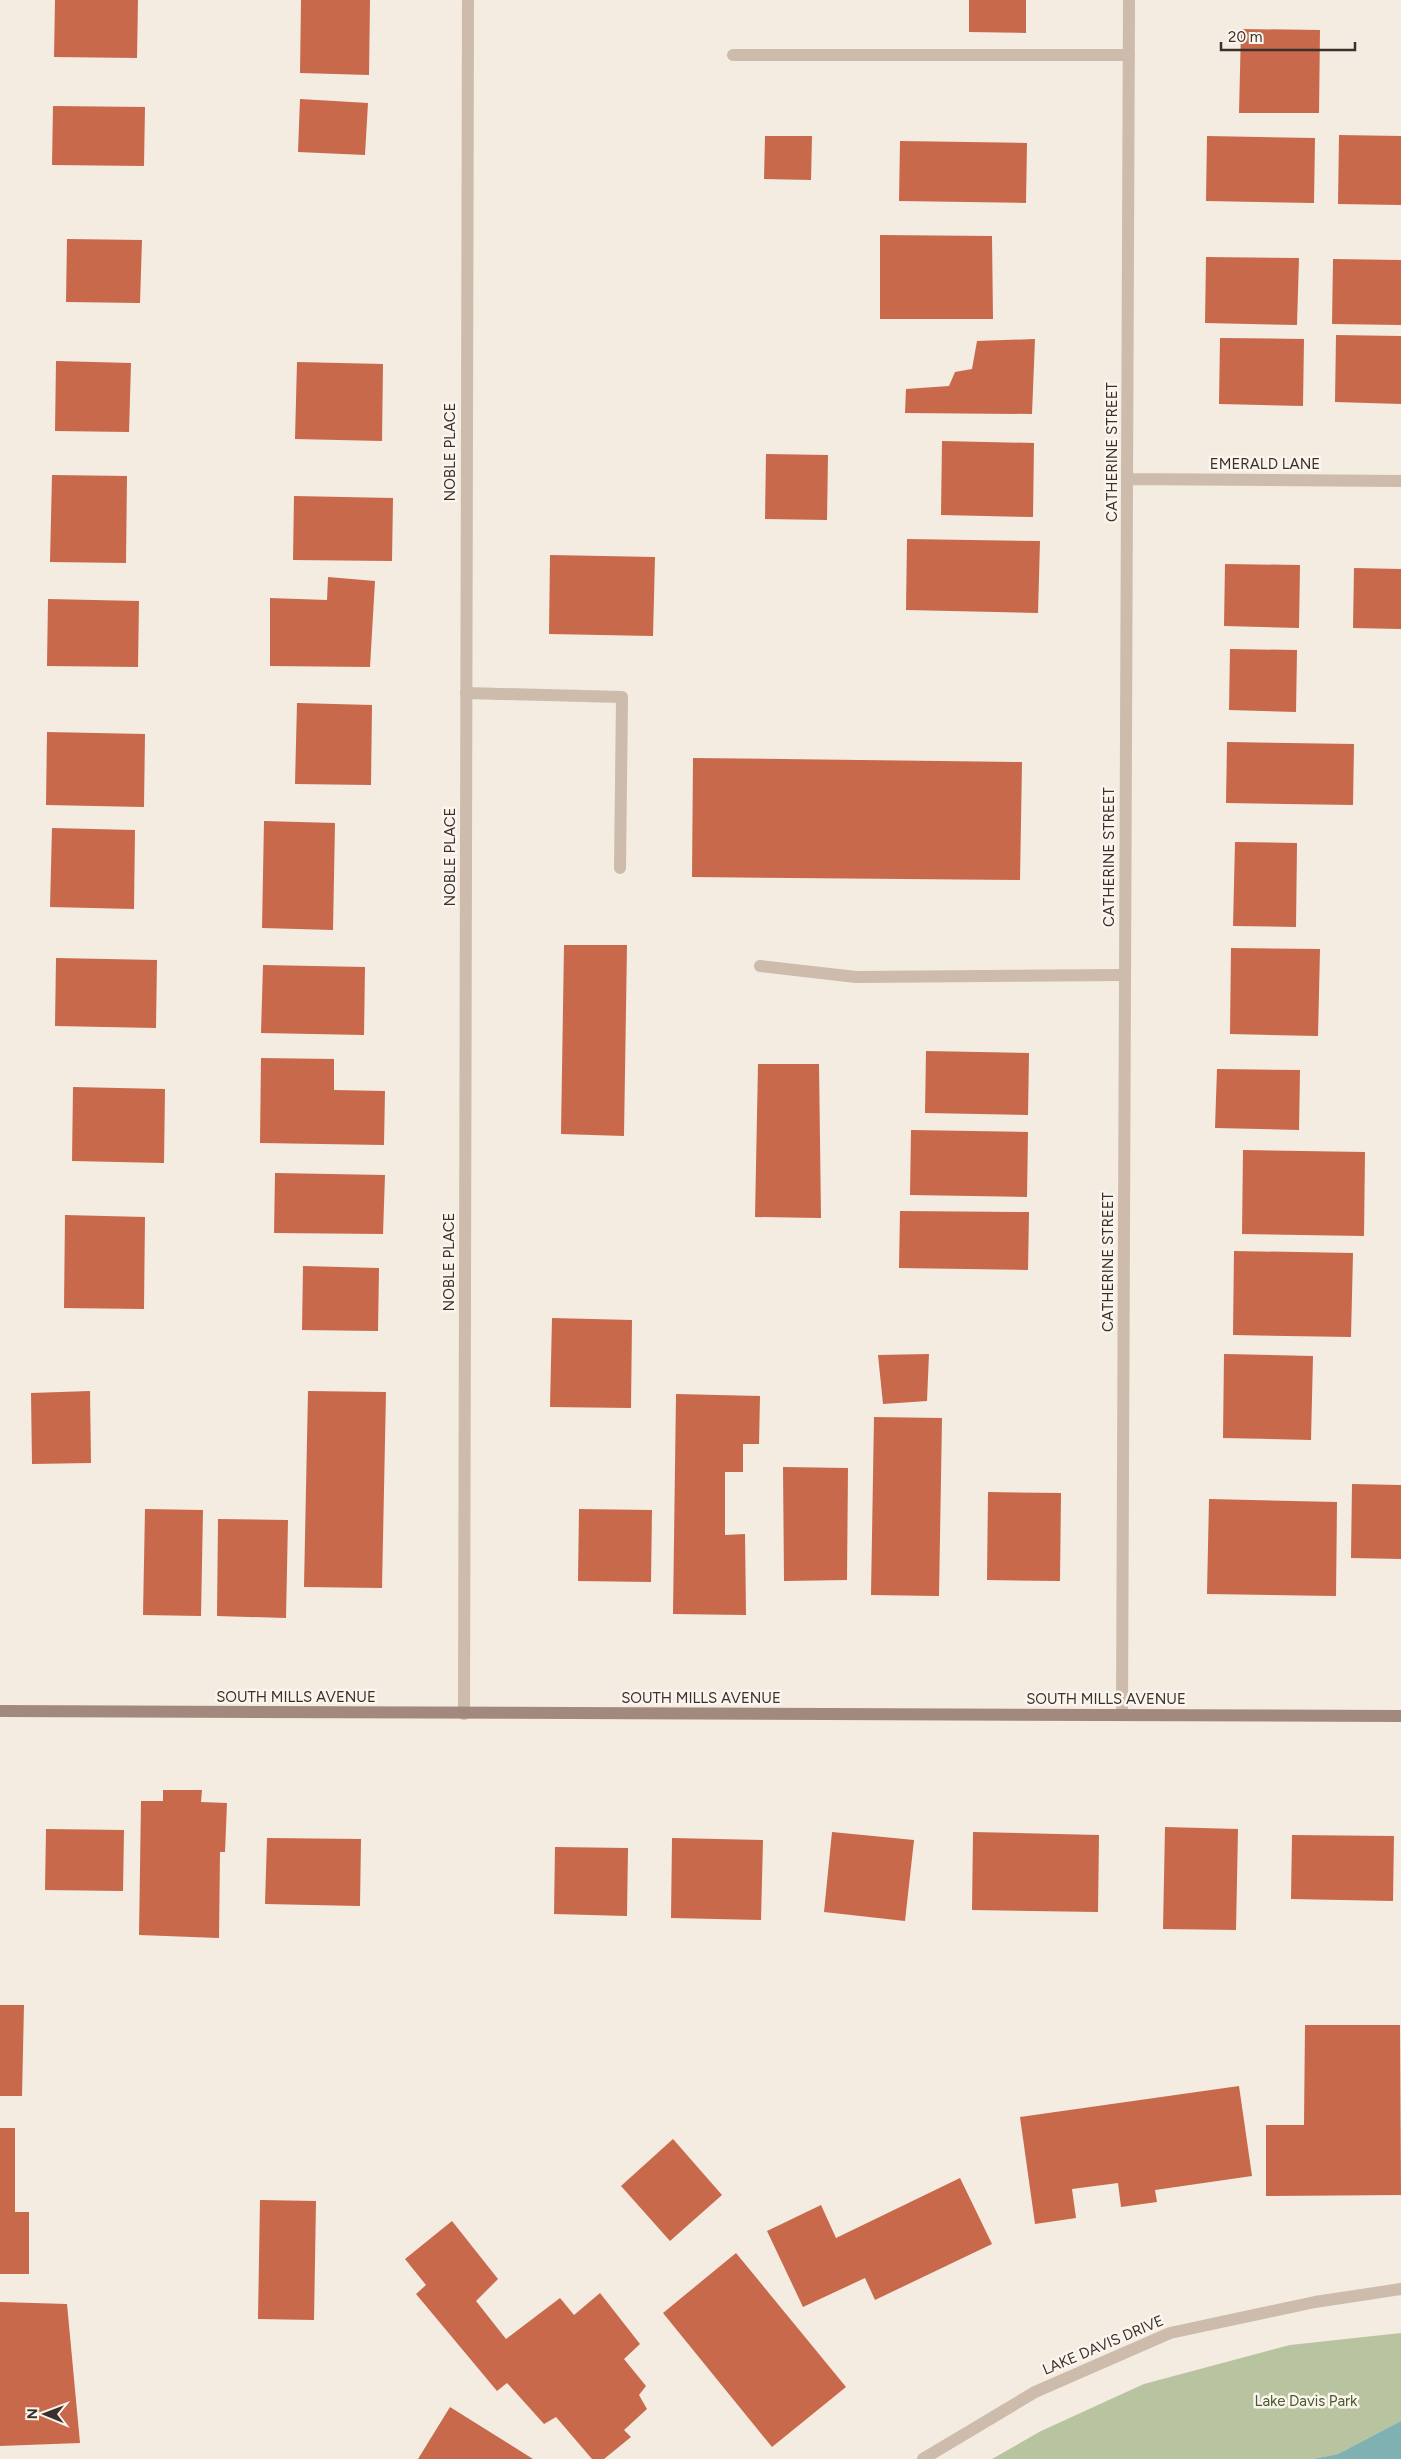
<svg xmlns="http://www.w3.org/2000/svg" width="1401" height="2459" font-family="Figtree,sans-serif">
<rect width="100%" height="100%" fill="#f4ebe1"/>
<path fill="#b8c4a0" d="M1401 2333V2421L1338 2454 1313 2459H992L1041 2431 1144 2384 1290 2345Z"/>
<path fill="#7fb0b2" d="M1401 2421V2459H1313L1338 2454Z"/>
<path fill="#c8694b" d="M55 0H138L137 58 54 57Z
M301 0H370L369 75 300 73Z
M969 0H1026V33L969 32Z
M1241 29 1320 30 1319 113H1239Z
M300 99 368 103 365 155 298 152Z
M53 106 145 107 144 166 52 165Z
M1339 135 1401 136V205L1338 204Z
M765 136H812L811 180 764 179Z
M1207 136 1315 138 1314 203 1206 201Z
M900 141 1027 143 1026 203 899 201Z
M880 235 992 236 993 319H880Z
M67 239 142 240 140 303 66 302Z
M1206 257 1299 258 1297 325 1205 323Z
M1333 259 1401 260V325L1332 324Z
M1336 335 1401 336V404L1335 402Z
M1220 338 1304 339 1303 406 1219 404Z
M1035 339 1032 414 905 413 906 389 949 386 955 372 972 369 977 341Z
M56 361 131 363 129 432 55 431Z
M297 362 383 364 382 441 295 439Z
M942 441 1034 443 1033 517 941 515Z
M766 454 828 455 827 520 765 519Z
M52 475 127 476 126 563 50 562Z
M294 496 393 498 392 561 293 560Z
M907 539 1040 541 1038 613 906 610Z
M550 555 655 557 653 636 549 634Z
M1225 564 1300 565 1299 628 1224 626Z
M1354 568 1401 569V629L1353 628Z
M328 577 375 581 370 667 270 666V598L327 600Z
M48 599 139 601 138 667 47 666Z
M1230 649 1297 650 1296 712 1229 710Z
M297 703 372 705 371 785 295 784Z
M47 732 145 734 144 807 46 805Z
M1227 742 1354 744 1353 805 1226 803Z
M693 758 1022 762 1020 880 692 877Z
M264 821 335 823 333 930 262 928Z
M52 828 135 830 134 909 50 907Z
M1235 842 1297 843 1296 927 1233 926Z
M564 945H627L624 1136 561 1134Z
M1231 948 1320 949 1318 1036 1230 1034Z
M56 958 157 960 156 1028 55 1026Z
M263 965 365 967 364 1035 261 1033Z
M926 1051 1029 1053 1028 1115 925 1113Z
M261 1058 334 1059V1090L385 1091 384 1145 260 1143Z
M758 1064H819L821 1218 755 1217Z
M1217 1069 1300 1070 1299 1130 1215 1128Z
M73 1087 165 1089 164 1163 72 1161Z
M911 1130 1028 1132 1027 1197 910 1195Z
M1243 1150 1365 1152 1364 1236 1242 1234Z
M275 1173 385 1175 383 1234 274 1233Z
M900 1211 1029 1212 1028 1270 899 1268Z
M65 1215 145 1217 144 1309 64 1308Z
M1234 1251 1353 1253 1351 1337 1233 1335Z
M303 1266 379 1268 378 1331 302 1330Z
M552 1318 632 1320 631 1408 550 1407Z
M929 1354 927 1401 883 1404 878 1355Z
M1224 1354 1313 1356 1311 1440 1223 1438Z
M90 1391 91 1463 32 1464 31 1393Z
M308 1391 386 1392 382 1588 304 1587Z
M676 1394 760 1396 759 1444H743V1472H725V1535L745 1534 746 1615 673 1614Z
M874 1417 942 1418 939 1596 871 1595Z
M783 1467 848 1468 847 1580 784 1581Z
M1352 1484 1401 1485V1559L1351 1558Z
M988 1492 1061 1493 1060 1581 987 1580Z
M1209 1499 1337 1502 1336 1596 1207 1594Z
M145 1509 203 1510 201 1616 143 1615Z
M579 1509 652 1510 651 1582 578 1581Z
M218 1519 288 1520 286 1618 217 1616Z
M163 1790H202L201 1802 227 1803 225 1852H220L219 1938 139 1935 141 1801H163Z
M1165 1827 1238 1829 1236 1930 1163 1929Z
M46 1829 124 1830 123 1891 45 1890Z
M832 1832 914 1840 905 1921 824 1912Z
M973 1832 1099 1835 1098 1912 972 1910Z
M1292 1835 1394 1836 1393 1901 1291 1899Z
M267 1838 361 1839 360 1906 265 1904Z
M672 1838 763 1840 761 1920 671 1918Z
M555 1847 628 1848 627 1916 554 1914Z
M0 2005H24L22 2096H0Z
M1305 2025H1400L1401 2195 1266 2196V2125H1304Z
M1239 2086 1252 2176 1155 2190 1157 2202 1121 2207 1118 2183 1072 2189 1076 2218 1035 2224 1020 2117Z
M0 2128H15V2212H29V2274H0Z
M673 2139 722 2195 670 2241 621 2186Z
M960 2178 992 2244 875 2300 865 2278 803 2307 767 2231 821 2205 836 2238Z
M260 2200 316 2201 314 2320 258 2319Z
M452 2221 498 2279 476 2301 506 2339 560 2298 574 2315 600 2293 640 2344 624 2359 646 2386 639 2395 647 2409 624 2430 631 2437 604 2459H592L556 2417 544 2424 507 2383 497 2391 416 2294 426 2285 405 2259Z
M736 2253 846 2387 772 2447 663 2313Z
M0 2302 67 2304 80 2443 0 2446Z
M450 2407 533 2459H418Z"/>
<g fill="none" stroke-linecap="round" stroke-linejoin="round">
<path stroke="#cdbbac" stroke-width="12" d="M733 55H1129
M466 693 622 697 620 868
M760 966 856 977 1125 975"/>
<path stroke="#cdbbac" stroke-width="12" d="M1128 479 1401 481
M464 1714 468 0
M1122 1715 1129 0
M923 2459 1035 2392 1170 2333 1315 2302 1401 2289"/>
<path stroke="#a18a7d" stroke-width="12" d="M0 1711 1401 1716"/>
</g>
<g text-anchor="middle" stroke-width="5" stroke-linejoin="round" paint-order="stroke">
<g font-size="15" fill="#3b302b" stroke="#fbf5ee">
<text transform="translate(450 452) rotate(-90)" y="5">NOBLE PLACE</text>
<text transform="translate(1112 452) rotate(-90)" y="5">CATHERINE STREET</text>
<text x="1265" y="469">EMERALD LANE</text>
<text transform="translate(450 857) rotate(-90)" y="5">NOBLE PLACE</text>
<text transform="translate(1109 857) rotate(-90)" y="5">CATHERINE STREET</text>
<text transform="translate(449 1262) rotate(-90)" y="5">NOBLE PLACE</text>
<text transform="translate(1108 1262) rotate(-90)" y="5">CATHERINE STREET</text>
<text x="296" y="1702">SOUTH MILLS AVENUE</text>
<text x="701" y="1703">SOUTH MILLS AVENUE</text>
<text x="1106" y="1704">SOUTH MILLS AVENUE</text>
<text transform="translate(1103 2345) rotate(-23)" y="5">LAKE DAVIS DRIVE</text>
</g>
<g font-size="15" fill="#4a5a2e" stroke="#fbf5ee">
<text x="1306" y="2406">Lake Davis Park</text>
</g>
</g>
<g transform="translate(45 2414) rotate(271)" stroke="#fbf5ee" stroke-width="4" paint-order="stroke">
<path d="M0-4L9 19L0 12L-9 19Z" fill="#3b302b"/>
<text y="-8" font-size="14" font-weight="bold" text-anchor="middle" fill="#3b302b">N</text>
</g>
<path d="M1221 42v8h134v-8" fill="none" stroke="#3b302b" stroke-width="2.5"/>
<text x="1228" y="42" font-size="15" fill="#3b302b" stroke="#fbf5ee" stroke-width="4" paint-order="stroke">20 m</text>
</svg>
